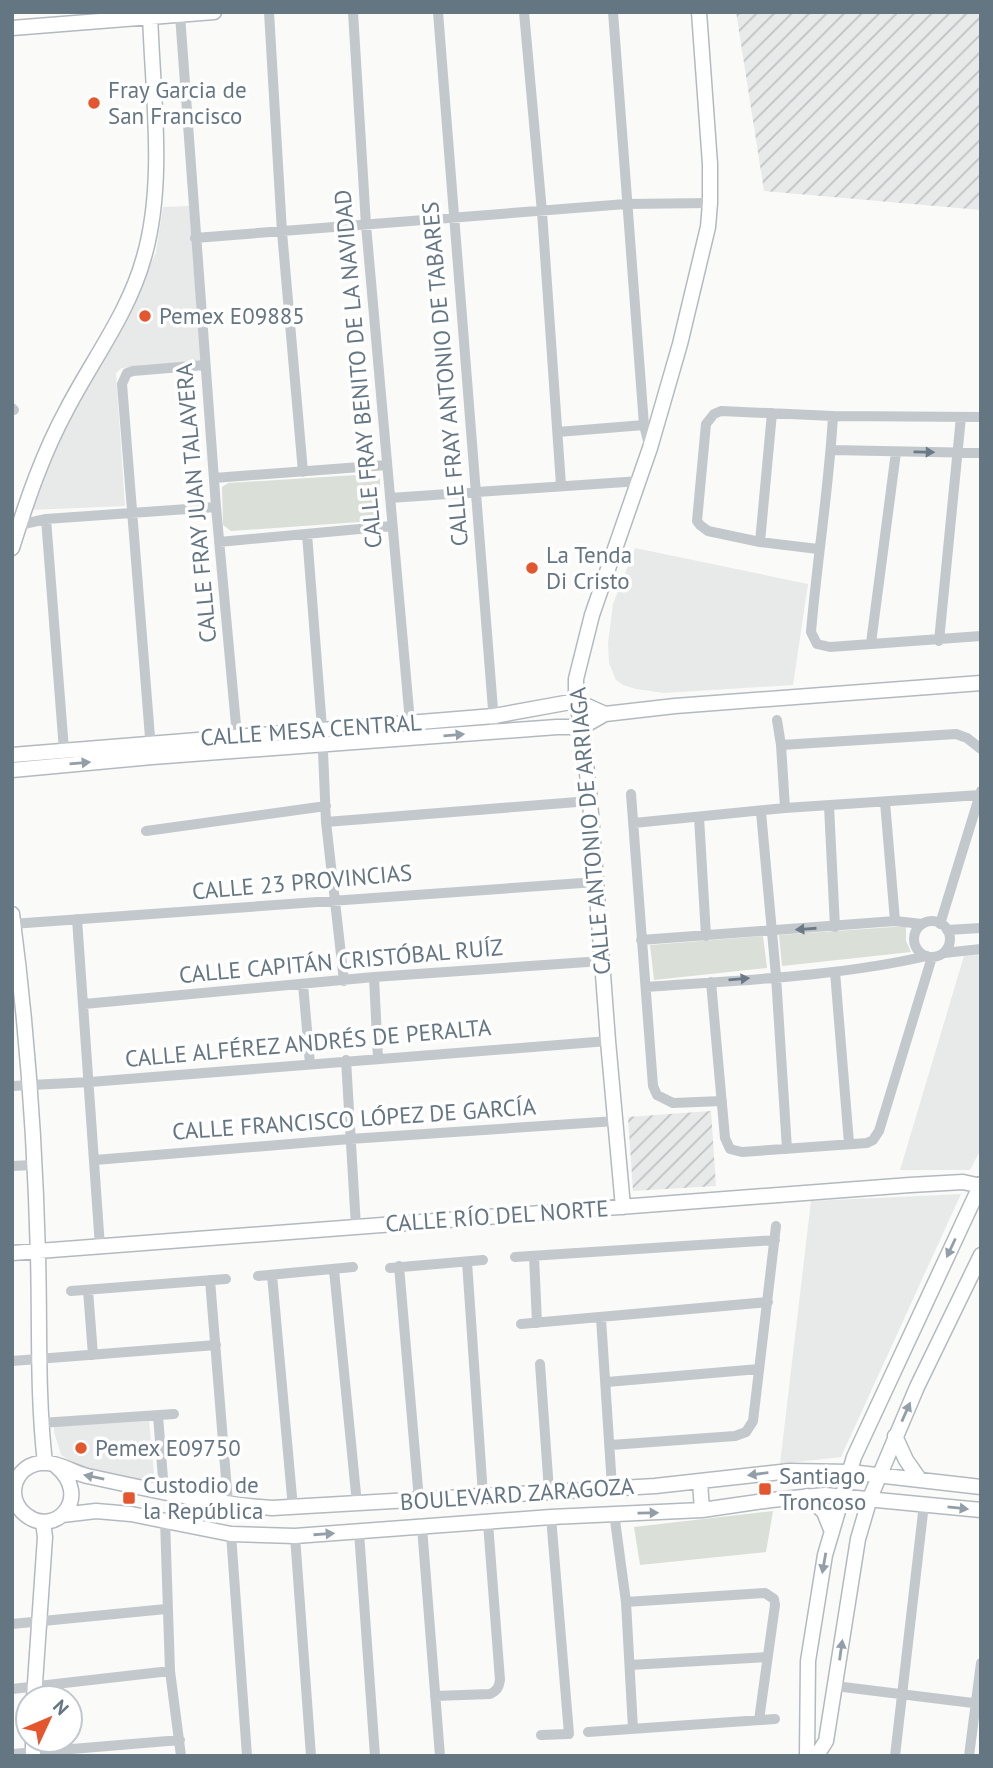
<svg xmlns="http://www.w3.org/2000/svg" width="993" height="1768" font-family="'PT Sans',sans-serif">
<defs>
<pattern id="industrial-furrows" width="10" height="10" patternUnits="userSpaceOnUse" patternTransform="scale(1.75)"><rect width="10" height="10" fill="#e8e9e9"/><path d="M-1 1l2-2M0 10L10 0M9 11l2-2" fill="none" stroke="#c0c1c2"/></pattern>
</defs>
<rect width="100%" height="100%" fill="#fafaf8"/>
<path fill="#e8e9e9" d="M189 206 201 361 122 368 116 373 125 506 30 510 60 437 133 304 156 252 163 207Z
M635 548 808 584 793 685 664 693 636 689 623 685 616 680 609 663 608 643 613 604Z
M981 954V1149L970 1170H900L964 956Z
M961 1194 841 1457 780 1464 811 1201Z
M149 1420 155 1483 78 1466 61 1455 54 1432V1426Z"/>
<path fill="url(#industrial-furrows)" d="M736 12H981V210L764 191Z
M711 1111 716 1186 633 1191 628 1117Z"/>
<path fill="#dadfd7" d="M372 474 377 475 380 479V518L373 521 231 531 223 525 222 487 228 483Z
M906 926V941L911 952 782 966 779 935Z
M763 936 767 968 654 980 650 945Z
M773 1511 766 1552 640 1565 634 1527Z"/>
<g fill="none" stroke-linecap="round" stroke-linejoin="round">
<g stroke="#b3babf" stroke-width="17">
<path id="secondary" d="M12 28 214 12
M12 548C27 500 43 453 67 409 93 359 129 312 144 257 166 181 152 90 150 12
M12 755 494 716 576 701 605 714
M12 770 152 757 557 727H582L605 714 675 706 981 683
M12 914C27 1027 35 1141 38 1255 40 1324 37 1394 45 1463
M623 1207 608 1041 590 801 582 727 576 701V679L592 615 650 448 680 344 708 227 710 203V164L699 12
M12 1253 910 1185 963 1182 981 1186
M895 1436 906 1460 920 1480
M56 1466C93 1497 55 1538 26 1515 19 1510 14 1501 14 1492 14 1477 25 1465 40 1463 56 1461 72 1472 87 1476 148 1489 210 1504 272 1508L655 1486 790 1471 850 1472 981 1487
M700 1482 702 1510
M807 1496 824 1512 832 1532
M62 1515 96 1511 131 1514 231 1534 295 1536 551 1517 702 1510 771 1500 825 1495 981 1510
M34 1698 45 1537 43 1522
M807 1754 819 1752 826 1741 858 1539 870 1498 917 1387 981 1255
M33 1756V1740
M807 1756 808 1661 825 1555 854 1457 981 1184"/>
</g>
<path stroke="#c3c8cc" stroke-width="10" d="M269 12 282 232 303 472
M353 12 366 225 410 722
M438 12 494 722
M524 12 542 212 561 485
M613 12 644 425 649 445
M180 15 216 507 237 736
M195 238 626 204 710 203
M12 408 14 410
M833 416C829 488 817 560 811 632L817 644 830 647 981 636
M558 432 644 425
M831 450 981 453
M214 478 387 465
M390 498 640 481
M46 519 64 750
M15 526 46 519 216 507
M307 534 322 728 326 822 344 981
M219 542 392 526
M760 542 772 413
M818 549 760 542 708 531 700 525 697 521 706 424 714 414 721 411 833 416 981 417
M939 641 961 417
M871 643 896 452
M777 720 781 745 785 808
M781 745 956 734 967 738 981 749
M151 750 122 384 127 373 133 371 205 365
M631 794 653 1086 657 1095 673 1103 722 1101
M885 802 895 921
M829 806 835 927
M761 812 776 976 787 1149
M699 817 706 936
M326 822 590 801
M634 823 785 808 980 795
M146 831 326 806
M77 919 100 1247
M914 939a18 18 0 1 1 36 0a18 18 0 1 1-36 0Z
M12 924 596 882
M940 924 981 791
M947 930 981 928
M641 940 895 921 922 924
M944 953 981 949
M835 972 849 1143
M374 977 378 1059
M711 982 725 1138 730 1149 742 1152 867 1143 873 1140 879 1131 932 957
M303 984 310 1064
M646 987C740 980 835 977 927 956
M84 1004 374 977 602 961
M346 1060 356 1227
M12 1086 90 1082 608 1041
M95 1160 350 1139 616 1121
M12 1166 34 1165
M534 1256 537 1323
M515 1257 775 1240
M467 1262 483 1495
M399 1266 419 1500
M390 1268 483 1260
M334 1270 357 1504
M272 1275 293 1508
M258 1276 353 1267
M210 1280 228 1503
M88 1290 93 1355
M71 1291 226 1279
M601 1318 612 1487
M521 1324 768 1302
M12 1361 216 1345
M540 1364 549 1491
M607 1382 759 1369
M158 1416 164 1491
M41 1423 174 1414
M611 1445 735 1436 746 1432 753 1421 776 1226
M614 1513 626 1602 633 1729
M165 1520 170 1671 181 1756
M422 1527 440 1756
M359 1532 375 1756
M231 1534 247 1756
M295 1536 311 1756
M626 1602 765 1593 774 1599 775 1605 759 1720
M12 1624 166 1609
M630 1665 767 1657
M835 1686 981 1704
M12 1689 170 1671
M435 1696 490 1694C497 1691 499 1687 500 1680L488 1523
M588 1732 775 1719
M541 1735 569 1734 551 1517
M12 1754 180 1740
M895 1756 924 1504
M969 1756 981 1663"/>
<use href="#secondary" stroke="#fff" stroke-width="14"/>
</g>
<defs><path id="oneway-solid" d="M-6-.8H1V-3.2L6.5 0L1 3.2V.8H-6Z" transform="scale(1.75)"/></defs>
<g fill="#6a7a87">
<use href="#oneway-solid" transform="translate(924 452) rotate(1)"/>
<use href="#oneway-solid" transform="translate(806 929) rotate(176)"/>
<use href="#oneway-solid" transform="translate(739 979) rotate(-5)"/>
</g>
<g fill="#939fa8">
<use href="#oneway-solid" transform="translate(454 735) rotate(-5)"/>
<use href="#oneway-solid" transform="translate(80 763) rotate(-5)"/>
<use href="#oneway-solid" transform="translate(951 1248) rotate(115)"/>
<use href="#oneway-solid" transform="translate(906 1412) rotate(-66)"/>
<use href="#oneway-solid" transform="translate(758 1474) rotate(172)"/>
<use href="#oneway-solid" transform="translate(94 1477) rotate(-168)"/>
<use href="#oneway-solid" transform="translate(958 1508) rotate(6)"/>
<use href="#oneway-solid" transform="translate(648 1513) rotate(-1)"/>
<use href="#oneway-solid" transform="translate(324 1534) rotate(-4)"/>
<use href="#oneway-solid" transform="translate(824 1563) rotate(100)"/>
<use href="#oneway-solid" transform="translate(841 1650) rotate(-82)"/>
</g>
<g fill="#e4572e" stroke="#fff" stroke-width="2.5">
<circle cx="94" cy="103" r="7"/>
<circle cx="145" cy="316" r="7"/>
<circle cx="532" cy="568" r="7"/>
<circle cx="81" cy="1448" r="7"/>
<rect x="758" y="1482" width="14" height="14" rx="3.5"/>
<rect x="122" y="1491" width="14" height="14" rx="3.5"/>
</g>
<g text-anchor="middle" stroke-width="7" stroke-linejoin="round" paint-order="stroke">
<g font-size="23" fill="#657683" stroke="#fff" text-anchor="start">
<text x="108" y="98">Fray Garcia de<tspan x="108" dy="26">San Francisco</tspan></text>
<text x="159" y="324">Pemex E09885</text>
<text x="546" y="563">La Tenda<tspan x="546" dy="26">Di Cristo</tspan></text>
<text x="95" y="1456">Pemex E09750</text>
<text x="779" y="1484">Santiago<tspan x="779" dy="26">Troncoso</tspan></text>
<text x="143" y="1493">Custodio de<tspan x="143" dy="26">la República</tspan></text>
</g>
<g font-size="23" fill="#657683" stroke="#fff">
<text transform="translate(358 369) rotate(-95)" y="8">CALLE FRAY BENITO DE LA NAVIDAD</text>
<text transform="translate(445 374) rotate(-95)" y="8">CALLE FRAY ANTONIO DE TABARES</text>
<text transform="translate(196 503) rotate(-95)" y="8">CALLE FRAY JUAN TALAVERA</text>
<text transform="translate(311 730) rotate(-4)" y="8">CALLE MESA CENTRAL</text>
<text transform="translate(590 831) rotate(-95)" y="8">CALLE ANTONIO DE ARRIAGA</text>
<text transform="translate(302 882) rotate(-5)" y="8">CALLE 23 PROVINCIAS</text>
<text transform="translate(341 961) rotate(-5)" y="8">CALLE CAPITÁN CRISTÓBAL RUÍZ</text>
<text transform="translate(308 1043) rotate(-5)" y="8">CALLE ALFÉREZ ANDRÉS DE PERALTA</text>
<text transform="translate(354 1119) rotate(-4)" y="8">CALLE FRANCISCO LÓPEZ DE GARCÍA</text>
<text transform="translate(497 1216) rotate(-4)" y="8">CALLE RÍO DEL NORTE</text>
<text transform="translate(517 1494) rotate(-4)" y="8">BOULEVARD ZARAGOZA</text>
</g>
</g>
<rect width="993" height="1768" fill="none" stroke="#657683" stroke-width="28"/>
<g transform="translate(49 1719) rotate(46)"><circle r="33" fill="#ffffff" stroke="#c1c8cd" stroke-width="2"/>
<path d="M0-5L12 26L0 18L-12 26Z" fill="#e4572e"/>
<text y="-10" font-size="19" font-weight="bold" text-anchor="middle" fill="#657683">N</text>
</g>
</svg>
